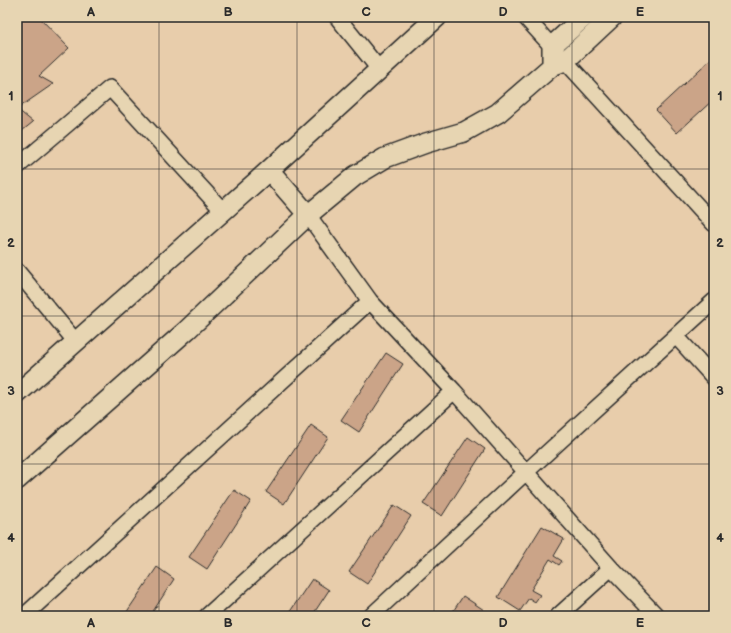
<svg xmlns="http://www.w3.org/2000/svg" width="731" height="633" font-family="'Balsamiq Sans',sans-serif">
<rect width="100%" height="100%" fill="#e8cdab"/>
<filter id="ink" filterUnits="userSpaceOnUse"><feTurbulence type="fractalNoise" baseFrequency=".025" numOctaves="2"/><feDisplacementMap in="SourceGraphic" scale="8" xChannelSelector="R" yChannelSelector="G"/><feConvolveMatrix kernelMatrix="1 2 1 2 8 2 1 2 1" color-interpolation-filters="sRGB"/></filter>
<g filter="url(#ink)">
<path fill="#cba488" stroke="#2b2b2b" d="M17 17H39L69 48 39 76 53 84 17 109 33 122 17 135Z
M710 17H714V34Z
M714 56V99L677 133 656 110Z
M386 353 403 364 359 432 341 420Z
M311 425 328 437 284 504 266 492Z
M468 437 485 449 442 516 423 504Z
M234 490 251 501 207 569 189 557Z
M394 505 411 516 367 584 349 572Z
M542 526 564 539 554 556 562 561 559 565 550 559 531 590 540 595 535 602 529 598 520 611 498 597Z
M157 567 174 579 150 616H124Z
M312 579 329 590 312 616H287Z
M463 596 484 610 481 616H450Z"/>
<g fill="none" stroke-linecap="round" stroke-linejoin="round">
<g stroke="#2b2b2b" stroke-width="18">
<path id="minor" d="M337 17 379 69
M525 17 714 224
M17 167 110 88 223 211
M308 215 370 301 454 391 611 568 657 616
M17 271 76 342
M676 336 714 378
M24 616 370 301
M207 616 454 391
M371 616 526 472 714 301
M558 616 611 568"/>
</g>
<g stroke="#2b2b2b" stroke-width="22">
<path id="tertiary" d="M552 66V46L584 17
M269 170 308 215
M17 394 257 181 437 17
M17 480 187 330 308 215 355 176 385 158 426 143 464 132 498 113 552 66 565 61 612 17"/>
</g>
<use href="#minor" stroke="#e7d5b2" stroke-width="15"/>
<use href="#tertiary" stroke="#e7d5b2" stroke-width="19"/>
</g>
</g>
<path fill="none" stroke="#2b2b2b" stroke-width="1" stroke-opacity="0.55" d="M159 17V616M297 17V616M434 17V616M572 17V616M17 169H714M17 316H714M17 464H714"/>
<rect width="731" height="633" fill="none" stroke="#e7d5b2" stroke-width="44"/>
<rect x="22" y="22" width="687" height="589" fill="none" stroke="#2b2b2b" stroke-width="1.5"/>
<g font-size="13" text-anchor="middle" font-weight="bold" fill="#2b2b2b">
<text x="91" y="16">A</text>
<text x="228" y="16">B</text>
<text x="366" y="16">C</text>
<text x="503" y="16">D</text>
<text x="640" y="16">E</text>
<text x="11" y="100">1</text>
<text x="720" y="100">1</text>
<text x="11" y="247">2</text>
<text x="720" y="247">2</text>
<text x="11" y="395">3</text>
<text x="720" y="395">3</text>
<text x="11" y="542">4</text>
<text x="720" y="542">4</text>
<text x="91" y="627">A</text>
<text x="228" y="627">B</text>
<text x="366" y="627">C</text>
<text x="503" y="627">D</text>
<text x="640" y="627">E</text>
</g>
</svg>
